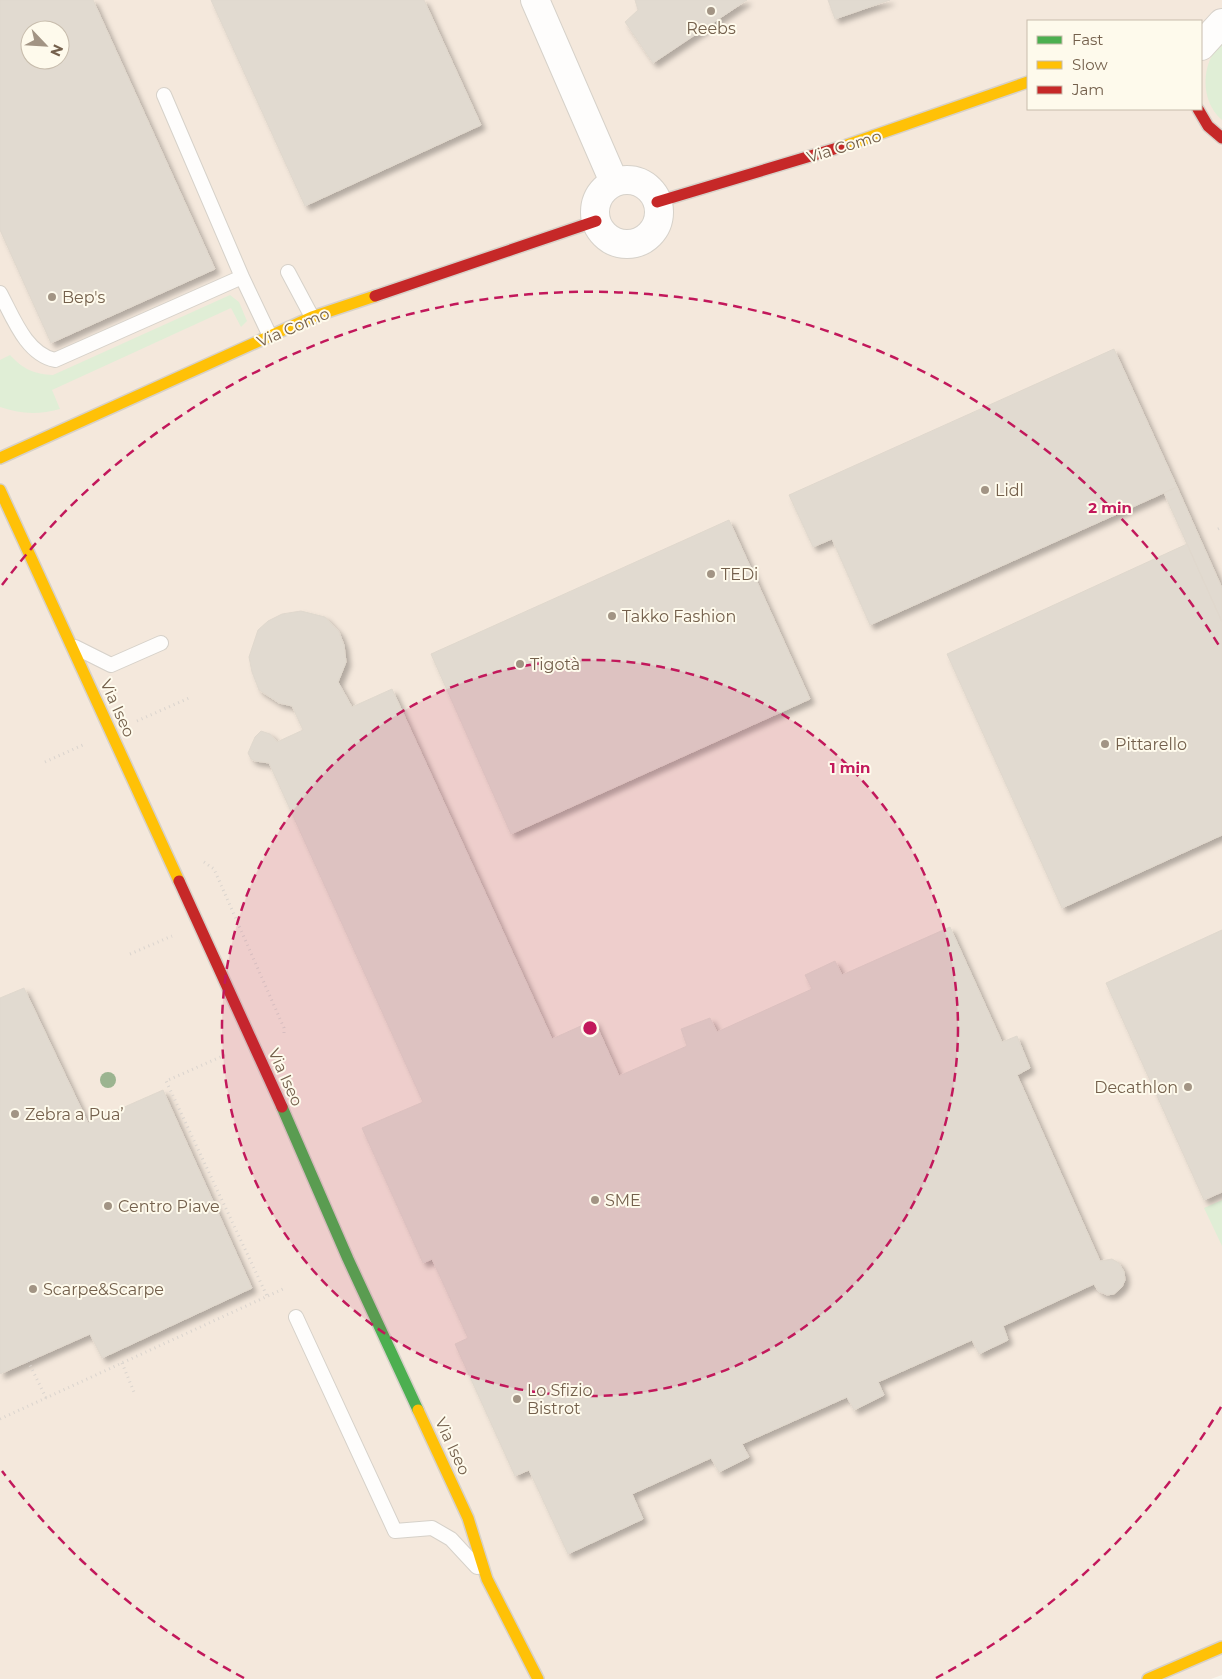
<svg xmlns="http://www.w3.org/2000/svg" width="1222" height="1679" font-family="Montserrat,sans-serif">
<defs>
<filter id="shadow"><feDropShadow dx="4.5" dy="4.5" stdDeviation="2.5" flood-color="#0004"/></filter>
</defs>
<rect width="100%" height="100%" fill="#f7f4eb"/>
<path fill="#f4e8dc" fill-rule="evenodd" d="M0 0H1222V1675L1211 1679H0ZM1028 21H1201V109H1028ZM30 30H60V60H30Z"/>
<path fill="#e0eed6" d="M1222 42V120C1199 100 1201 62 1222 42Z
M230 295 239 302 247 321 241 327 231 308 52 390 60 409C38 415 21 414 0 407V360L10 355C23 369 34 374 53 375Z
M1222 1200V1246L1204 1208Z"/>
<path fill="#e1dad0" stroke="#e0d8cd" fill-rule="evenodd" filter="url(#shadow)" d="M0 0H93L215 269 51 343 0 230ZM30 30H60V60H30Z
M211 0H424L481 125 305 206Z
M635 0H747L653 63 625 22 638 10Z
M828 0H890L835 19Z
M1114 349 1177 487 870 625 832 539 813 547 789 495Z
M1177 487 1222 588V622L1164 493Z
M729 520 810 699 511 834 431 654Z
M1187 544 1222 622V835L1062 908 947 654Z
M301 611 325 617 339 632 344 645 346 662 338 682 352 707 392 689 552 1039 594 1020 619 1076 687 1046 681 1029 710 1018 717 1032 812 989 805 975 835 961 842 975 950 927 1002 1042 1017 1036 1030 1068 1017 1075 1100 1261 1112 1259 1119 1263 1124 1272 1125 1280 1122 1287 1114 1294 1107 1295 1098 1291 1094 1284 1003 1326 1008 1340 979 1354 972 1340 878 1382 884 1395 854 1410 847 1397 742 1444 749 1457 719 1472 711 1458 632 1494 643 1519 568 1554 529 1470 515 1476 455 1344 468 1338 432 1259 423 1263 362 1128 423 1102 269 763 255 761 251 759 248 753 255 737 261 731 270 734 277 742 303 730 292 706 279 703 259 690 252 672 249 657 258 630 268 621 282 614Z
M1222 930V1192L1204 1200 1106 983Z
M24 988 88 1123 163 1090 252 1288 102 1358 90 1334 0 1374V998Z"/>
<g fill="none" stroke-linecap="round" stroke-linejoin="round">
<g stroke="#d6d1c9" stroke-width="16">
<path id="lane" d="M164 95 242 277 270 336
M288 272 312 317
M0 293C13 317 26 354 55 360L242 277
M75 647 111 665 161 643
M296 1317 395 1531 432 1528 451 1539 477 1567"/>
</g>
<g stroke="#d6d1c9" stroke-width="30">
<path id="street" d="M535 0 614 182
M1201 46 1222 23
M595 212a32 32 0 1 1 64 0a32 32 0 1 1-64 0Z"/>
</g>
<g stroke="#d7d1c9" stroke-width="14">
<path id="fast" d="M282 1107 348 1259 418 1410"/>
</g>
<g stroke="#d7d1c9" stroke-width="14">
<path id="slow" d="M844 146 1028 82
M0 458 312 317 375 296
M0 490 179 881
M418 1410 468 1518 487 1579 538 1679
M1148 1679 1222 1647"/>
</g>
<g stroke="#d7d1c9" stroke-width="14">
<path id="jam" d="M1198 109 1208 126 1222 138
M657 202 844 146
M375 296 596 221
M179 881 282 1107"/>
</g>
<path stroke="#dad4ce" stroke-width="3" stroke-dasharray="1 4" stroke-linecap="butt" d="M1218 529 1222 527
M137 721 189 698
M45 762 85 744
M204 862 214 869 284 1028V1036
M130 954 172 936
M225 1055 166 1081 267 1296
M28 1361 46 1398
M122 1363 134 1392
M0 1419 283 1289"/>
<use href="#lane" stroke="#fefdfc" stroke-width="14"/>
<use href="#street" stroke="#fefdfc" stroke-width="28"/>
<use href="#fast" stroke="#4caf50" stroke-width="11"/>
<use href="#slow" stroke="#ffc107" stroke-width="11"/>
<use href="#jam" stroke="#c62828" stroke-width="11"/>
</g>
<circle fill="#9bb490" cx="108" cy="1080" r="8"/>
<circle cx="590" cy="1028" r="368" fill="#c2185b" fill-opacity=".12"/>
<g fill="none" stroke="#c2185b" stroke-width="2.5" stroke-dasharray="9 6">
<circle cx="590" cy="1028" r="368"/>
<path d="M1221 1407A736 736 0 0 1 936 1678M244 1678A736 736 0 0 1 2 1471M2 585A736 736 0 0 1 1221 649"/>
</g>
<g fill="#a29484" stroke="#fefaec" stroke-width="2">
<circle cx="711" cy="11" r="5"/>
<circle cx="52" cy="297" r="5"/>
<circle cx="985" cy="490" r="5"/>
<circle cx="711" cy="574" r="5"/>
<circle cx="612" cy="616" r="5"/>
<circle cx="520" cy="664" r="5"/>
<circle cx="1105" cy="744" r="5"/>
<circle cx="1188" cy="1087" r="5"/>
<circle cx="15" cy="1114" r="5"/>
<circle cx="595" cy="1200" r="5"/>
<circle cx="108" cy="1206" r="5"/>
<circle cx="33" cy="1289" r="5"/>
<circle cx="517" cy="1399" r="5"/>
</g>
<g text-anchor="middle" stroke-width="4" stroke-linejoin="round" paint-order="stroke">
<g font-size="16" fill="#74604c" stroke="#fefaec" text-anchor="start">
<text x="711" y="34" text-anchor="middle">Reebs</text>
<text x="62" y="303">Bep's</text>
<text x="995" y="496">Lidl</text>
<text x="721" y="580">TEDi</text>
<text x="622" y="622">Takko Fashion</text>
<text x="530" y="670">Tigotà</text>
<text x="1115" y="750">Pittarello</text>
<text x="1178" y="1093" text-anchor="end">Decathlon</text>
<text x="25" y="1120">Zebra a Pua’</text>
<text x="605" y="1206">SME</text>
<text x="118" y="1212">Centro Piave</text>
<text x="43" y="1295">Scarpe&amp;Scarpe</text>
<text x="527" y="1396">Lo Sfizio<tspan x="527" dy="18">Bistrot</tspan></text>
</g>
<g font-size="16" fill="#74604c" stroke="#fefaec">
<text transform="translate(844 146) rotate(-17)" y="6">Via Como</text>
<text transform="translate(293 327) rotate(-23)" y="6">Via Como</text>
<text transform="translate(118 708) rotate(66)" y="6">Via Iseo</text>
<text transform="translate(286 1077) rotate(66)" y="6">Via Iseo</text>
<text transform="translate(453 1446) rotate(65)" y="6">Via Iseo</text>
</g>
</g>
<circle cx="590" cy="1028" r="8" fill="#c2185b" stroke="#fefaec" stroke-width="2.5"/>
<g font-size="15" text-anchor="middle" font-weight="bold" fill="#c2185b" stroke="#fefaec" stroke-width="4" stroke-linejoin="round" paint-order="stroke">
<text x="1110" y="513">2 min</text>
<text x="850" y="773">1 min</text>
</g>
<rect x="1027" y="20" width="175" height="90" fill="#fefaec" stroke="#c7bcac"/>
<rect x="1037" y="36" width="25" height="8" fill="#4caf50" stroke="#c7bcac"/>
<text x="1072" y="45" font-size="15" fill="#74604c">Fast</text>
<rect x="1037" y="61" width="25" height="8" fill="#ffc107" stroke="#c7bcac"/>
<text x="1072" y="70" font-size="15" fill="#74604c">Slow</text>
<rect x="1037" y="86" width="25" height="8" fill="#c62828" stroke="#c7bcac"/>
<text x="1072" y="95" font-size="15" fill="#74604c">Jam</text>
<g transform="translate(45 45) rotate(115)"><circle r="24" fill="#fefaec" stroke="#c7bcac"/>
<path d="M0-4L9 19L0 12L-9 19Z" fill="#a29484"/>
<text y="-8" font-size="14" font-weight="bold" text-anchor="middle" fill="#74604c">N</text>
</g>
</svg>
